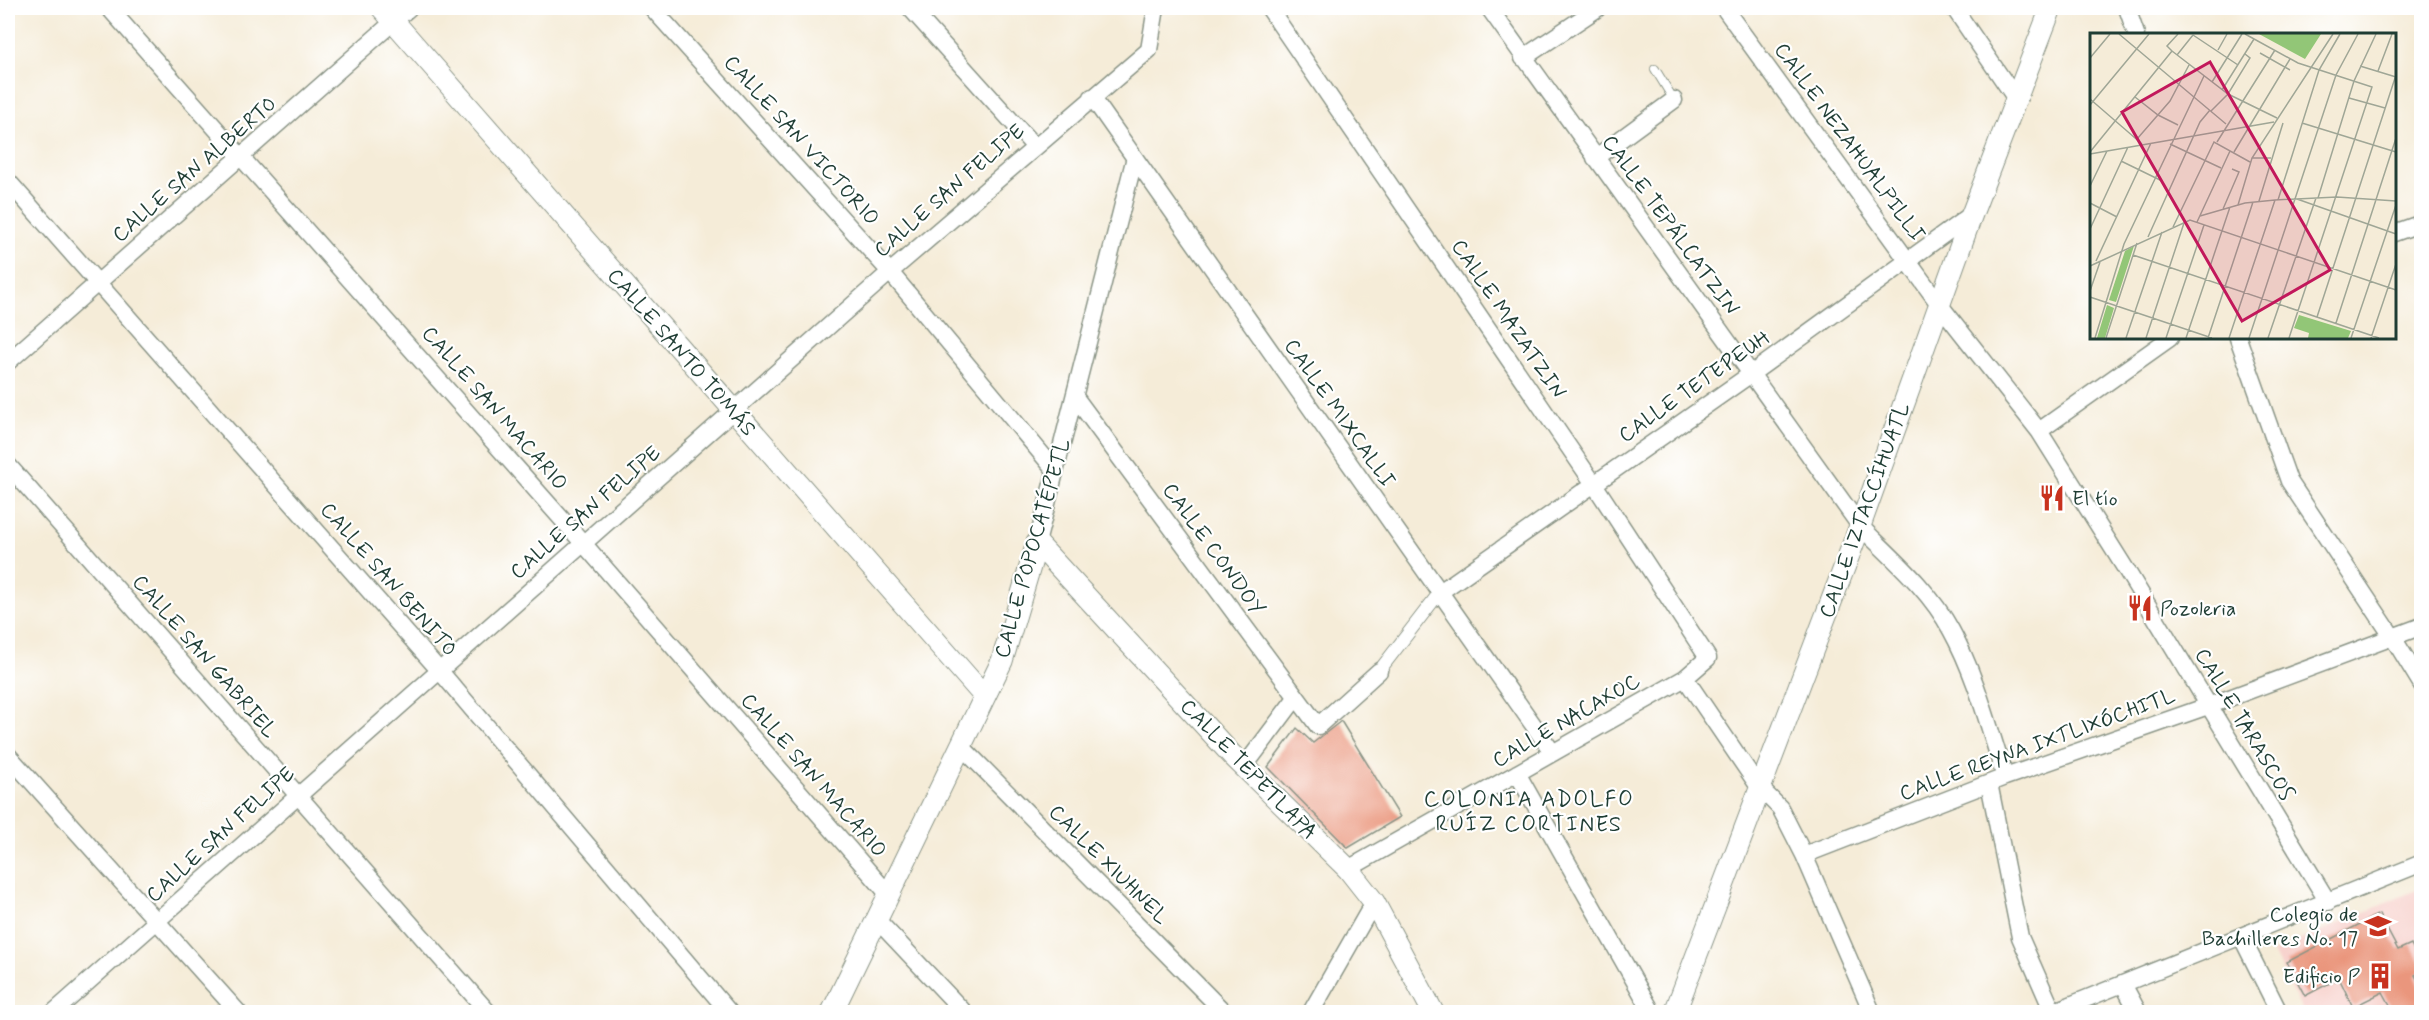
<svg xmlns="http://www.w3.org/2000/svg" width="2429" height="1020" font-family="Mynerve,sans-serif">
<rect width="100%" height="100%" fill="#fff"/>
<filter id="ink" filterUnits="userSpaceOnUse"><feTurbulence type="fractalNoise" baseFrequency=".0167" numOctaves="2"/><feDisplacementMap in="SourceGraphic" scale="12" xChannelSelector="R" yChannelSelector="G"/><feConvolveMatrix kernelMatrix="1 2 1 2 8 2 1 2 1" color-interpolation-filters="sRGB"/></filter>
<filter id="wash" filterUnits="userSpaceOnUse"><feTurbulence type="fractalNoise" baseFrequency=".008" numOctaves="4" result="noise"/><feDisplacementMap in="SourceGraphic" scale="24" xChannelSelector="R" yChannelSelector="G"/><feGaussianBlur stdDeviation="1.35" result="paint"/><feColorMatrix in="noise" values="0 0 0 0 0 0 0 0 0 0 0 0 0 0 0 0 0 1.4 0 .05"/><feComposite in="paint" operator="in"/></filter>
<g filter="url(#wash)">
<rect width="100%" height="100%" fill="#f5ecd8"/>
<path fill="#f7d0cb" d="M2421 888V1012H2303L2273 952Z"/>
<g id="blocks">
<path fill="#ea967d" d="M1341 721 1400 817 1348 848 1268 767 1297 728 1313 743Z
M2379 914 2398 950 2411 944 2421 964V972L2415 975 2421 987V1012H2394L2383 992 2353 1007 2339 978 2305 996 2287 962Z"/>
</g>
</g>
<g filter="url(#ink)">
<use href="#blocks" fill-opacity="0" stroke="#8a9486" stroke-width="1.5"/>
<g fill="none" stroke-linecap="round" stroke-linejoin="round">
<g stroke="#8a9486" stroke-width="10">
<path id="service" d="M1655 69 1674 100"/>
</g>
<g stroke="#8a9486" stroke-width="14">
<path id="pedestrian" d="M1379 671 1440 592"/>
</g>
<g stroke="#8a9486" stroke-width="19">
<path id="minor" d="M109 8 583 543 890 896
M652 8 890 272 1055 470
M910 8 1034 146
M1269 8 1594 484 1708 658 1685 678 1348 869
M1489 8 1860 526C1892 558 1929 589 1951 630 1976 675 1989 728 2005 777
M1724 8 1939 304 2039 431 2127 571 2328 902
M1954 8 2016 99
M2127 8 2136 34
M1523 58 1598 8
M1092 97 1553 753
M1595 158 1674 100
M8 181 439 670 729 1012
M2394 233 2422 223
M2238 338 2289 481 2392 636 2422 685
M8 362 409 8
M1075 397 1318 726 1379 671
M2039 431 2170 338
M8 465 488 1012
M1037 543 1134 161
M1440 592 1751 374 1972 214
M1685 678 1759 787 1780 808 1804 855 1872 1012
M962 747 1224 1012
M8 755 238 1012
M1244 767 1295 699
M1517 773 1652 1012
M1989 783 2020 937 2053 1012
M1804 855 2005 777 2208 706 2422 626
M878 921 964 1012
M2241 936 2279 1012
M2123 984 2138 1012
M54 1012 890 272 1149 50 1156 8
M1311 1012 1374 902
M2053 1012 2422 863"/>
</g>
<g stroke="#8a9486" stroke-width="23">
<path id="tertiary" d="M382 8 984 696
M1037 543 1232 755 1348 869 1374 902 1433 1012
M832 1012 1002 661 1037 543
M1675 1012 1860 526 1972 214 2051 8"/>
</g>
<use href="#service" stroke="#fff" stroke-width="8"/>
<use href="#pedestrian" stroke="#fff" stroke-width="12"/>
<use href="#minor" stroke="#fff" stroke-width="16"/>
<use href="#tertiary" stroke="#fff" stroke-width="21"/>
</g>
</g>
<defs>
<g id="restaurant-bare" transform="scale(2.07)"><path d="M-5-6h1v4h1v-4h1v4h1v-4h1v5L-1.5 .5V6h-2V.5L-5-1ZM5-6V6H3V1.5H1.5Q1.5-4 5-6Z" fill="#c8321e" stroke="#fff" stroke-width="2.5" paint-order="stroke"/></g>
<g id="school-bare" transform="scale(2.07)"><path d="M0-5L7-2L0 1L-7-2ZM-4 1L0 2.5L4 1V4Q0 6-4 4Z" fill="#c8321e" stroke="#fff" stroke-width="2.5" paint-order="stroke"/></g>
<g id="building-bare" transform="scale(2.07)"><path d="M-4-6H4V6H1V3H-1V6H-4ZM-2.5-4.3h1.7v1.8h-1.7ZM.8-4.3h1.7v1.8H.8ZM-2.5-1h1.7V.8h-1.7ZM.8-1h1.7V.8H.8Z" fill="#c8321e" stroke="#fff" stroke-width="2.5" paint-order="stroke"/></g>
</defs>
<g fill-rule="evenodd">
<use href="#restaurant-bare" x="2052" y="498"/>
<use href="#restaurant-bare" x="2140" y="608"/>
<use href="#school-bare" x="2378" y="926"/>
<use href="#building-bare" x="2380" y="976"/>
</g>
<g text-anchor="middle" stroke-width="4.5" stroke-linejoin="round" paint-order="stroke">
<g font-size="21" fill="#1f3d34" stroke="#fff">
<text transform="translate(802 140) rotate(48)" y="7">CALLE SAN VICTORIO</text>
<text transform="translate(1850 142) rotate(54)" y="7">CALLE NEZAHUALPILLI</text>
<text transform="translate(194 169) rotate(-41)" y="7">CALLE SAN ALBERTO</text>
<text transform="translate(949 190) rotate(-41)" y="7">CALLE SAN FELIPE</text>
<text transform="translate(1671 225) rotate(54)" y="7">CALLE TEPÁLCATZIN</text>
<text transform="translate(1509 319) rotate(56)" y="7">CALLE MAZATZIN</text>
<text transform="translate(682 352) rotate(49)" y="7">CALLE SANTO TOMÁS</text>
<text transform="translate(1694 386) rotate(-35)" y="7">CALLE TETEPEUH</text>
<text transform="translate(495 408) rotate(49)" y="7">CALLE SAN MACARIO</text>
<text transform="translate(1340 413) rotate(55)" y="7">CALLE MIXCALLI</text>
<text transform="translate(1864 510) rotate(-70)" y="7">CALLE IZTACCÍHUATL</text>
<text transform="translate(585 512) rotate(-41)" y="7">CALLE SAN FELIPE</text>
<text transform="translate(1032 548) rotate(-74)" y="7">CALLE POPOCATÉPETL</text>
<text transform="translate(1214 549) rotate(54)" y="7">CALLE CONDOY</text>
<text transform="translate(389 579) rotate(49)" y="7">CALLE SAN BENITO</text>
<text transform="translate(205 656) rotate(49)" y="7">CALLE SAN GABRIEL</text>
<text transform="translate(1566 720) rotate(-30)" y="7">CALLE NACAXOC</text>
<text transform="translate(2245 724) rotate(59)" y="7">CALLE TARASCOS</text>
<text transform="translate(2037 744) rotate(-20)" y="7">CALLE REYNA IXTLIXÓCHITL</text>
<text transform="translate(1249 769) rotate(46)" y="7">CALLE TEPETLAPA</text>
<text transform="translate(814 775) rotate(49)" y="7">CALLE SAN MACARIO</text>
<text transform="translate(220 834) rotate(-42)" y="7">CALLE SAN FELIPE</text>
<text transform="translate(1109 864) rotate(45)" y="7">CALLE XIUHNEL</text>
</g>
<g font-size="21" fill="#1f3d34" stroke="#fff" text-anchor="start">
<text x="2072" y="505">El tío</text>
<text x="2160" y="615">Pozoleria</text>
<text x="2358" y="921" text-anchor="end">Colegio de<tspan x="2358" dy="24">Bachilleres No. 17</tspan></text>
<text x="2360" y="983" text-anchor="end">Edificio P</text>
</g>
<g font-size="22" letter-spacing="1.5" fill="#1f3d34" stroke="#fff">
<text x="1529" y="806">COLONIA ADOLFO<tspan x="1529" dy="25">RUÍZ CORTINES</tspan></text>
</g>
</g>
<g transform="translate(2090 33)">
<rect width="306" height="306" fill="#f5ecd8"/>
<path d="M169 1H231L215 26ZM44 213 26 269 19 267 35 218ZM17 272 24 275 15 305H7ZM209 282 261 298 258 305H218L219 300 204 295Z" fill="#92c677"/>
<path fill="none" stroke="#9fa696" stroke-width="1.5" d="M29 1 136 91M155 1 208 30 282 54 199 305M103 2 148 32M128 17 137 1M82 18 138 61 187 85M170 20 200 37M87 22 103 2M0 25 20 1M270 33 306 44M288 38 302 1M122 49 152 1M132 57 164 6M45 64 68 82 88 92M259 65 295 75M0 66 52 111M0 72 59 1M121 78 138 61 160 25 155 21M212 90 306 119M47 106 80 68 99 32M127 109 185 17M80 111 131 135M0 119 82 18 77 13 88 1M144 119 200 26M0 121 184 89M162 125H181M31 128 70 147M0 153 17 118M228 165 264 48 286 1M207 166 306 201M188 167 229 37 250 1M169 168 193 90M0 170 27 184M148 172 162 125 243 1M133 176 149 139 142 136M110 183 155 170 185 167 247 164 306 168M107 189 140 118M83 194 124 109 160 129M0 196 38 114M58 204 110 89 120 77M43 222 289 305M6 228 61 110M0 233 100 187 306 257M0 258 10 229M0 264 122 305M227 284 306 42M246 290 306 105M5 305 34 211 114 43M16 305 47 210M36 305 72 199M56 305 94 190M76 305 114 192M96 305 140 174M118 305 163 169M139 305 185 167M159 305 246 42 268 1M178 305 226 165M261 305 306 172M281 305 306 231"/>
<path fill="#c2185b" fill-opacity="0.15" stroke="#c2185b" stroke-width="3" d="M120 29 240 237 152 288 32 79Z"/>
<rect width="306" height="306" fill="none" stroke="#1f3d34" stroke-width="3"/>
</g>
<rect width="2429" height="1020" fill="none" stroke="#fff" stroke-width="30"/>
</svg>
